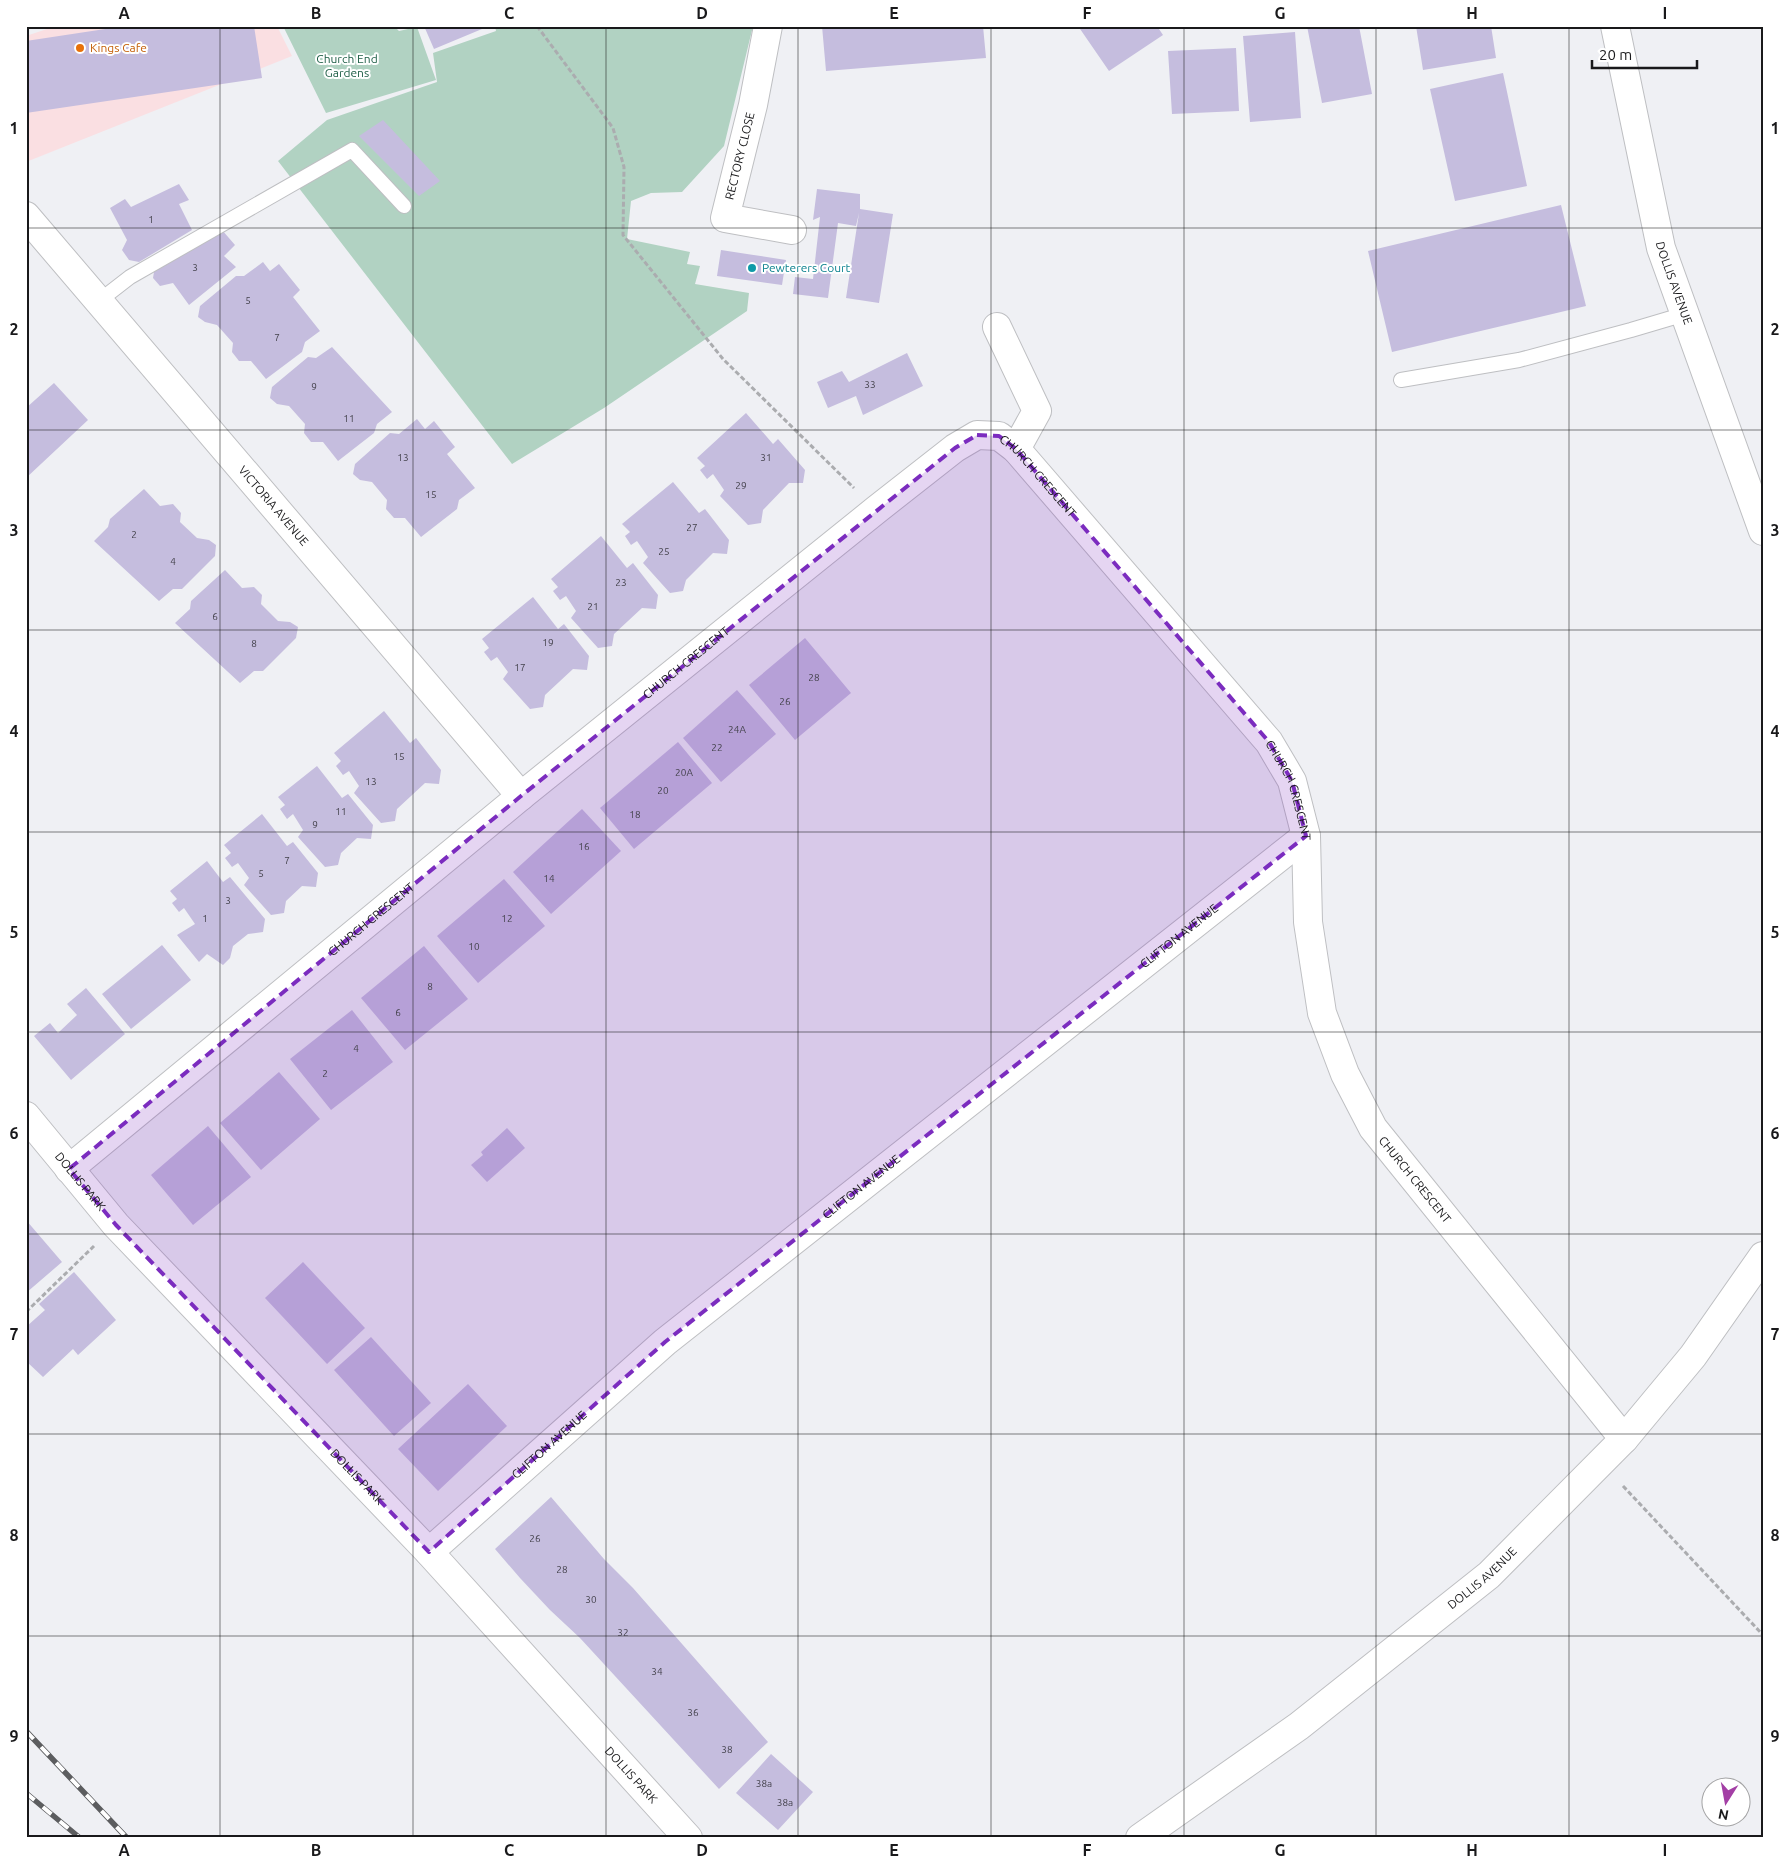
<svg xmlns="http://www.w3.org/2000/svg" width="1789" height="1864" font-family="Ubuntu,sans-serif">
<rect width="100%" height="100%" fill="#eff0f4"/>
<path fill="#fadfe2" d="M56 26H277L292 56 26 162V36Z"/>
<path fill="#b1d2c2" d="M283 26H394L399 31 417 27 436 80 326 113Z
M495 26H753L724 146 682 192 651 193 631 201 627 239 690 252 687 264 700 266 695 284 749 293 747 311 604 408 512 464 278 161 327 120 437 82 433 53 496 31Z"/>
<path fill="#c5bdde" d="M125 26H254L262 78 26 113V41Z
M424 26H482V29L434 49Z
M822 26H983L986 58 826 71Z
M1078 26H1157L1163 35 1109 71Z
M1307 26H1359L1372 94 1322 103Z
M1416 26H1491L1496 58 1423 70Z
M1295 32 1301 118 1250 122 1243 36Z
M1236 48 1239 111 1172 114 1168 51Z
M1503 73 1527 186 1455 201 1430 89Z
M383 120 440 181 419 196 359 136Z
M179 184 189 200 179 204 192 230 139 262 129 260 122 250 127 240 110 208 125 199 131 207Z
M817 189 860 194V209L893 214 879 303 846 298 859 213 856 226 838 223 828 298 793 294 795 277 813 279 820 217 813 220Z
M1561 205 1586 306 1392 352 1368 251Z
M222 230 235 245 224 256 236 267 189 305 173 283 160 286 153 278 155 266Z
M721 250 786 260 782 285 717 276Z
M263 262 270 271 279 264 300 290 293 297 320 331 305 342 302 352 266 379 251 361H239L232 352 233 343 217 325 205 322 198 317 200 306 236 276H244Z
M332 347 392 412 377 424 374 433 338 461 323 442H311L304 433 305 424 289 406 277 404 270 398 272 387 308 357 316 358Z
M907 353 923 386 863 415 856 396 828 408 817 382 842 371 849 382Z
M54 383 88 420 26 478V408Z
M746 413 773 444 778 439 805 470 803 483H789L763 510 761 523 748 525 720 496 724 490 713 474 707 479 700 470 705 466 697 458Z
M417 419 425 429 434 421 455 447 447 454 475 488 459 500 457 509 421 537 405 518H394L386 509 387 500 372 482 360 480 353 474 355 464 390 433 399 434Z
M673 482 699 513 705 509 729 540 727 554 713 553 686 580 683 591 670 593 643 563 648 557 637 541 631 545 625 536 630 532 622 524Z
M144 489 160 506 173 504 181 513 180 522 197 538 209 540 216 545 215 556 182 589H173L159 601 94 541 108 527 110 519Z
M601 536 627 568 633 563 658 595 656 609 642 608 614 634 612 646 598 648 571 618 576 611 566 596 560 600 553 591 558 587 551 579Z
M225 570 242 588 254 587 262 595 261 604 278 621 290 622 298 627 296 638 263 671H254L240 683 175 623 190 609 191 601Z
M533 597 558 629 564 624 589 656 587 670 573 669 545 695 543 707 530 709 503 679 508 672 497 657 491 661 484 652 489 648 482 639Z
M805 638 851 693 795 740 749 685Z
M737 690 776 734 721 782 683 738Z
M384 711 410 743 416 738 441 770 439 784 425 783 397 809 395 821 381 823 354 793 359 786 349 771 343 775 336 766 341 761 334 753Z
M678 742 712 783 634 849 600 808Z
M317 766 342 798 348 794 373 825 371 839 357 838 341 853 338 865 325 867 298 837 303 830 293 814 287 819 280 809 285 805 278 797Z
M582 809 621 851 551 914 513 872Z
M262 814 287 846 293 842 318 873 316 887 302 886 286 901 284 913 271 915 244 885 249 878 238 863 232 867 225 858 231 853 224 845Z
M207 861 223 882 230 877 265 919 263 932 248 934 233 946 230 958 223 965 207 954 199 962 177 935 195 924 184 908 179 912 172 903 177 899 170 891Z
M504 879 545 926 478 983 437 936Z
M162 945 191 980 131 1029 102 994Z
M424 946 468 999 405 1050 361 998Z
M86 988 125 1034 71 1080 34 1036 50 1023 58 1033 77 1015 67 1004Z
M352 1010 393 1062 331 1110 290 1059Z
M279 1072 320 1119 261 1170 220 1123Z
M208 1126 251 1177 193 1225 151 1175Z
M507 1128 525 1148 487 1182 471 1165 483 1155 481 1152Z
M26 1220 62 1262 26 1293Z
M303 1262 365 1328 327 1364 265 1298Z
M74 1272 116 1320 78 1355 73 1349 43 1377 26 1361V1327L45 1310 39 1304Z
M371 1337 431 1403 394 1436 334 1370Z
M468 1384 507 1426 438 1491 398 1449Z
M551 1497 604 1559 633 1588 768 1742 719 1789 580 1638 550 1610 520 1578 495 1549Z
M771 1754 813 1792 778 1830 736 1793Z"/>
<g fill="none" stroke-linecap="round" stroke-linejoin="round">
<g stroke="#bebfc2" stroke-width="16">
<path id="service" d="M99 301 130 277 352 150 404 206
M1401 380 1519 360 1631 330 1685 314"/>
</g>
<g stroke="#bebfc2" stroke-width="30">
<g id="minor">
<path d="M768 26 753 105 725 218 792 230"/>
<path id="s1" d="M1615 26 1661 248 1763 531"/>
<path id="s2" d="M26 216 521 796"/>
<path d="M997 327 1037 411 1016 449"/>
<path id="s3" d="M26 1116 116 1225 429 1552 688 1838"/>
<path id="s4" d="M69 1169 521 796 876 510 955 448 977 435 999 436 1016 449 1269 742 1292 781 1306 836 1308 922 1322 1013 1345 1074 1373 1128 1624 1439"/>
<path id="s5" d="M429 1552 665 1342 1306 836"/>
<path id="s6" d="M1140 1838 1299 1726 1489 1575 1624 1439 1693 1356 1763 1256"/>
</g>
</g>
<path stroke="#abacaf" stroke-width="3" stroke-dasharray="5 2.5" stroke-linecap="butt" d="M537 26 613 128 624 167 623 235 723 359 854 488
M26 1312 94 1246
M1623 1486 1763 1635"/>
<use href="#service" stroke="#fff" stroke-width="14"/>
<use href="#minor" stroke="#fff" stroke-width="28"/>
<g stroke="#5c5d5f" stroke-width="5.5">
<path id="rail" d="M26 1731 127 1838
M26 1793 80 1838"/>
</g>
<use href="#rail" stroke="#fff" stroke-width="4" stroke-dasharray="11" stroke-linecap="butt"/>
</g>
<path fill="#7b2cbf" fill-opacity="0.2" stroke="#7b2cbf" stroke-width="4" stroke-dasharray="10 6" stroke-linejoin="round" d="M977 435 999 436 1016 449 1269 742 1292 781 1306 836 665 1342 429 1552 116 1225 69 1169 521 796 955 448Z"/>
<path fill="none" stroke="#19191b" stroke-width="1" stroke-opacity="0.55" d="M220 26V1838M413 26V1838M606 26V1838M798 26V1838M991 26V1838M1184 26V1838M1376 26V1838M1569 26V1838M26 228H1763M26 430H1763M26 630H1763M26 832H1763M26 1032H1763M26 1234H1763M26 1434H1763M26 1636H1763"/>
<circle fill="#e8710a" stroke="#fff" stroke-width="2" cx="80" cy="48" r="5"/>
<circle fill="#0f9aa8" stroke="#fff" stroke-width="2" cx="752" cy="268" r="5"/>
<g text-anchor="middle" stroke-width="4" stroke-linejoin="round" paint-order="stroke">
<g font-size="10" fill="#44424c">
<text x="151" y="223">1</text>
<text x="195" y="271">3</text>
<text x="248" y="304">5</text>
<text x="277" y="341">7</text>
<text x="870" y="388">33</text>
<text x="314" y="390">9</text>
<text x="349" y="422">11</text>
<text x="403" y="461">13</text>
<text x="766" y="461">31</text>
<text x="741" y="489">29</text>
<text x="431" y="498">15</text>
<text x="692" y="531">27</text>
<text x="134" y="538">2</text>
<text x="664" y="555">25</text>
<text x="173" y="565">4</text>
<text x="621" y="586">23</text>
<text x="593" y="610">21</text>
<text x="215" y="620">6</text>
<text x="548" y="646">19</text>
<text x="254" y="647">8</text>
<text x="520" y="671">17</text>
<text x="814" y="681">28</text>
<text x="785" y="705">26</text>
<text x="737" y="733">24A</text>
<text x="717" y="751">22</text>
<text x="399" y="760">15</text>
<text x="684" y="776">20A</text>
<text x="371" y="785">13</text>
<text x="663" y="794">20</text>
<text x="341" y="815">11</text>
<text x="635" y="818">18</text>
<text x="315" y="828">9</text>
<text x="584" y="850">16</text>
<text x="287" y="864">7</text>
<text x="261" y="877">5</text>
<text x="549" y="882">14</text>
<text x="228" y="904">3</text>
<text x="205" y="922">1</text>
<text x="507" y="922">12</text>
<text x="474" y="950">10</text>
<text x="430" y="990">8</text>
<text x="398" y="1016">6</text>
<text x="356" y="1052">4</text>
<text x="325" y="1077">2</text>
<text x="535" y="1542">26</text>
<text x="562" y="1573">28</text>
<text x="591" y="1603">30</text>
<text x="623" y="1636">32</text>
<text x="657" y="1675">34</text>
<text x="693" y="1716">36</text>
<text x="727" y="1753">38</text>
<text x="764" y="1787">38a</text>
<text x="785" y="1806">38a</text>
</g>
<g font-size="12" fill="#c56008" stroke="#fff" text-anchor="start">
<text x="90" y="52">Kings Cafe</text>
</g>
<g font-size="12" fill="#1e5e46" stroke="#fff">
<text x="347" y="63">Church End<tspan x="347" dy="14">Gardens</tspan></text>
</g>
<g font-size="12" fill="#19191b" stroke="#fff">
<text transform="translate(740 156) rotate(-76)" y="4">RECTORY CLOSE</text>
<text dy="4" stroke="none"><textPath href="#s1" startOffset="264">DOLLIS AVENUE</textPath></text>
<text dy="4" stroke="none"><textPath href="#s4" startOffset="1246">CHURCH CRESCENT</textPath></text>
<text dy="4" stroke="none"><textPath href="#s2" startOffset="381">VICTORIA AVENUE</textPath></text>
<text dy="4" stroke="none"><textPath href="#s4" startOffset="798">CHURCH CRESCENT</textPath></text>
<text dy="4" stroke="none"><textPath href="#s4" startOffset="1651">CHURCH CRESCENT</textPath></text>
<text dy="4" stroke="none"><textPath href="#s4" startOffset="392">CHURCH CRESCENT</textPath></text>
<text dy="4" stroke="none"><textPath href="#s5" startOffset="971">CLIFTON AVENUE</textPath></text>
<text dy="4" stroke="none"><textPath href="#s4" startOffset="2071">CHURCH CRESCENT</textPath></text>
<text dy="4" stroke="none"><textPath href="#s3" startOffset="85">DOLLIS PARK</textPath></text>
<text dy="4" stroke="none"><textPath href="#s5" startOffset="566">CLIFTON AVENUE</textPath></text>
<text dy="4" stroke="none"><textPath href="#s5" startOffset="161">CLIFTON AVENUE</textPath></text>
<text dy="4" stroke="none"><textPath href="#s3" startOffset="490">DOLLIS PARK</textPath></text>
<text dy="4" stroke="none"><textPath href="#s6" startOffset="430">DOLLIS AVENUE</textPath></text>
<text dy="4" stroke="none"><textPath href="#s3" startOffset="895">DOLLIS PARK</textPath></text>
</g>
<g font-size="12" fill="#0d838f" stroke="#fff" text-anchor="start">
<text x="762" y="272">Pewterers Court</text>
</g>
</g>
<rect width="1789" height="1864" fill="none" stroke="#ffffff" stroke-width="55"/>
<g transform="translate(1726 1802) rotate(191)"><circle r="24" fill="#ffffff" stroke="#a3a3a4"/>
<path d="M0-4L9 19L0 12L-9 19Z" fill="#a33fa5"/>
<text y="-8" font-size="14" font-weight="bold" text-anchor="middle" fill="#19191b">N</text>
</g>
<path d="M1592 60v8h105v-8" fill="none" stroke="#19191b" stroke-width="2.5"/>
<text x="1599" y="60" font-size="15" fill="#19191b" stroke="#ffffff" stroke-width="4" paint-order="stroke">20 m</text>
<rect x="28" y="28" width="1734" height="1808" fill="none" stroke="#19191b" stroke-width="2"/>
<g font-size="16" text-anchor="middle" font-weight="bold" fill="#19191b">
<text x="124" y="19">A</text>
<text x="316" y="19">B</text>
<text x="509" y="19">C</text>
<text x="702" y="19">D</text>
<text x="894" y="19">E</text>
<text x="1087" y="19">F</text>
<text x="1280" y="19">G</text>
<text x="1472" y="19">H</text>
<text x="1665" y="19">I</text>
<text x="14" y="134">1</text>
<text x="1775" y="134">1</text>
<text x="14" y="335">2</text>
<text x="1775" y="335">2</text>
<text x="14" y="536">3</text>
<text x="1775" y="536">3</text>
<text x="14" y="737">4</text>
<text x="1775" y="737">4</text>
<text x="14" y="938">5</text>
<text x="1775" y="938">5</text>
<text x="14" y="1139">6</text>
<text x="1775" y="1139">6</text>
<text x="14" y="1340">7</text>
<text x="1775" y="1340">7</text>
<text x="14" y="1541">8</text>
<text x="1775" y="1541">8</text>
<text x="14" y="1742">9</text>
<text x="1775" y="1742">9</text>
<text x="124" y="1856">A</text>
<text x="316" y="1856">B</text>
<text x="509" y="1856">C</text>
<text x="702" y="1856">D</text>
<text x="894" y="1856">E</text>
<text x="1087" y="1856">F</text>
<text x="1280" y="1856">G</text>
<text x="1472" y="1856">H</text>
<text x="1665" y="1856">I</text>
</g>
</svg>
